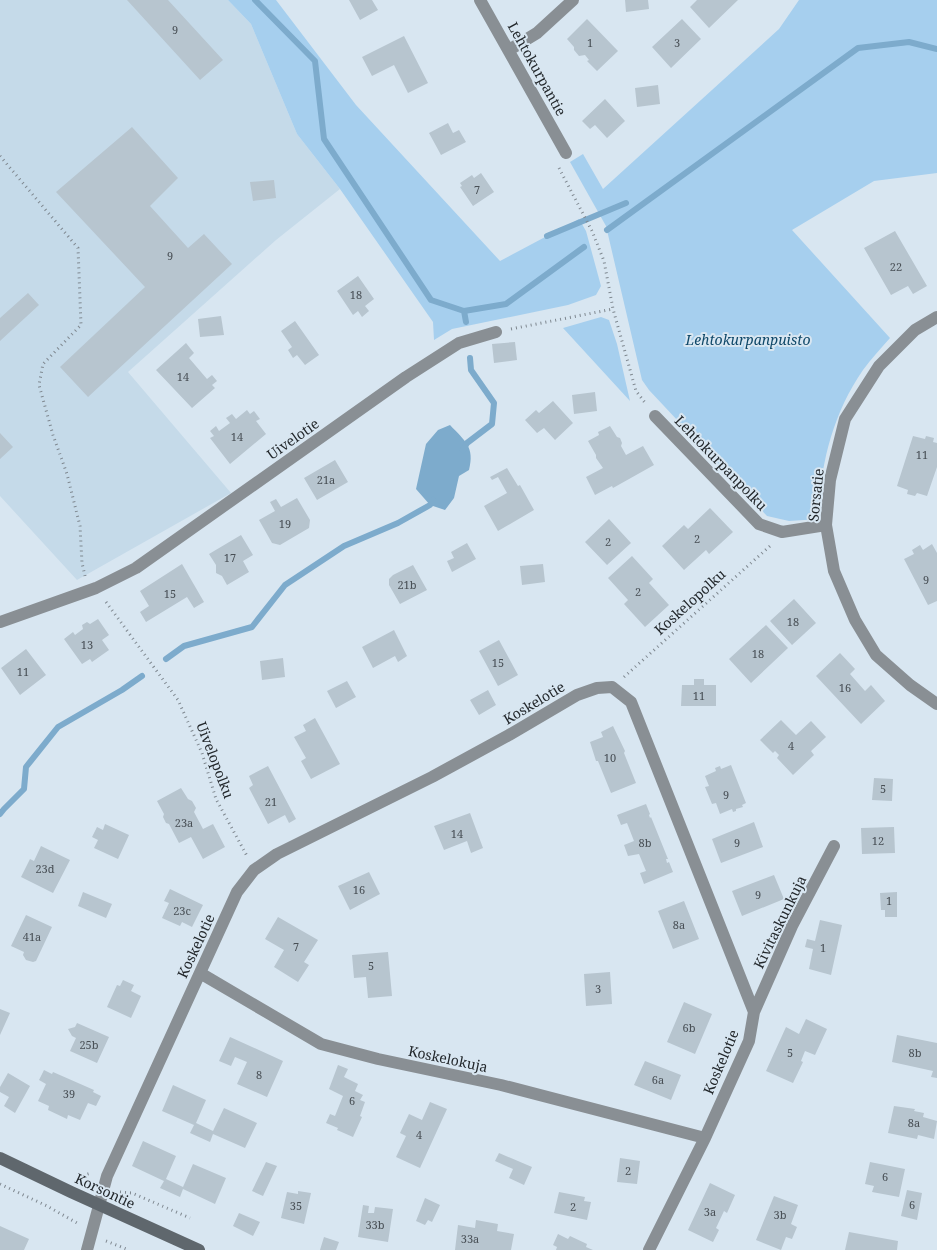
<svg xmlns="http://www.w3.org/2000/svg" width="937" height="1250" font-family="'Noto Serif',serif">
<rect width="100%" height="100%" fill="#d8e6f1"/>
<path fill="#c5dae9" d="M0 0H228L251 24 297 134 340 189 276 240 128 372 231 493 77 580 0 496Z"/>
<path fill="#a6cfee" d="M228 0H276L356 105 500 261 579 219 586 231 601 286 596 295 568 305 452 329 434 340 433 322 340 189 297 134 251 24Z
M799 0H937V173L874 181 792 230 890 338C881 348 871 359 863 370 833 413 819 467 819 519L789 521 767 516 649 390 642 380 606 226 570 162 583 154 603 189 779 29Z
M601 317 609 320 617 344 630 401 563 328Z"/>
<path fill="#7dabcc" d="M450 425C465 441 475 447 469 470L459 476 454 498 445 510 430 505 416 489 426 444 438 430Z"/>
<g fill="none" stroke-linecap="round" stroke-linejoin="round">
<path stroke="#7dabcc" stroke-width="6" d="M255 0 315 61 324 139 431 300 464 311 506 304 584 247
M607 230 858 48 909 42 937 49
M547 236 626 203
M464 311 466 322
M463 450 467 443 492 424 494 403 471 370 470 358
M166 659 184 646 252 627 285 585 344 546 398 523 430 505 433 500
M0 814 4 809 24 789 26 767 58 727 122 690 142 676"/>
</g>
<path fill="#b7c5cf" d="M127 0H168L223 60 200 80Z
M349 0H372L378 10 360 20Z
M625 0H648L649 9 626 12Z
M697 0H738L709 28 690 7Z
M587 19 618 51 597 71 587 61 589 60 585 55 579 56 574 50V47L567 39Z
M682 19 701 39 671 68 652 47Z
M404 36 428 83 408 93 394 65 372 76 362 57Z
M658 85 660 104 637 107 635 88Z
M605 99 625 121 607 138 595 125 590 129 582 121Z
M448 123 453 133 459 130 466 142 441 155 429 133Z
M132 127 178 178 150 206 188 248 204 234 232 264 88 397 60 367 145 287 56 192Z
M481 173 494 192 473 206 460 187 462 186 460 183 472 175 474 178Z
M274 180 276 198 253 201 250 182Z
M895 231 927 286 913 294 908 286 891 295 864 248Z
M358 276 374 299 365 306 369 311 362 317 358 311 353 315 337 291Z
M28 293 39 305 0 341V318Z
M221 316 224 335 200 337 198 319Z
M295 321 319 355 305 365 297 355 293 358 288 350 292 347 281 331Z
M515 342 517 360 494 363 492 344Z
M186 343 194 353 189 358 207 379 212 375 217 381 212 385 215 388 192 408 156 370Z
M595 392 597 411 574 414 572 395Z
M553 401 573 423 555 440 544 428 537 433 525 420 536 410 539 413Z
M247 410 250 414 254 411 260 419 256 421 266 434 230 464 210 438 214 436 210 431 216 426 219 431 230 423 226 418 232 414 236 419Z
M610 426 617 437 620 438 622 443 621 446 626 455 643 446 654 465 613 488 612 486 595 495 586 477 603 468 596 458V455L588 441 599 435 598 432Z
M0 433 13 447 0 459Z
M913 436 925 439 926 436 934 438 933 442 937 443V467L927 496 917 493 915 496 907 494 908 490 897 486Z
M335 460 348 482 317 500 304 478Z
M507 468 518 486 520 485 534 510 498 531 484 506 507 493 498 477 492 480 490 477Z
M297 498 310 520 309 528 280 545 272 543 259 520 275 511 270 502 276 499 281 507Z
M710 508 733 532 709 554 706 550 684 570 662 546 684 525 688 529Z
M609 519 631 543 607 565 585 542Z
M241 535 253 555 243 561 249 572 227 585 222 576 216 573V565L209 554Z
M467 543 476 559 452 572 447 561 454 558 451 552Z
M932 544 937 553V601L928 605 904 559 914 554 912 550 920 545 923 550Z
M632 556 653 579 649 583 669 605 645 627 624 604 628 600 608 578Z
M182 564 204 602 194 608 187 597 146 622 140 612 149 606 140 591Z
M543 564 545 582 522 585 520 566Z
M413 565 427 590 400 604 389 585V579L393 575Z
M794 599 816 623 792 645 770 621Z
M98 619 109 635 102 640 109 650 92 662 90 659 82 664 64 639 73 632 75 635 83 629 82 625 87 622 90 624Z
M766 625 788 648 751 683 729 659Z
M394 630 407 656 398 662 395 656 373 668 362 647Z
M499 640 518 675 498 686 479 651Z
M26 649 46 675 20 695 1 668Z
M840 653 855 669 850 674 865 691 871 685 885 701 861 724 816 676Z
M283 658 285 677 262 680 260 661Z
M694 679H704V685H716V706H681L682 685H694Z
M347 681 356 697 336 708 327 691Z
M488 690 496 705 479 715 470 700Z
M315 718 340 764 311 779 301 761 306 758 294 737 306 731 303 725Z
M781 720 796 735 811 721 826 737 811 751 814 755 793 775 777 758 779 755 775 751 773 753 760 740Z
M613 726 625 751 624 753 636 783 611 793 598 761H596L590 742 603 737 601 732Z
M731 765 746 803 742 805 743 807 736 809V811L733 812 732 809 720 814 716 803 712 804 705 787 709 786 705 776 716 771 715 768 720 766 721 769Z
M268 766 296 819 289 823 285 815 268 824 249 788 253 785 249 776Z
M874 778 893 779 892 801 872 800Z
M181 788 188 799 192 801 196 808 194 812 203 829 213 824 225 847 203 859 191 837 179 843 169 824 166 823 163 817 164 814 157 801Z
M646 804 650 814 649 815 650 818 651 817 668 859H666L667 863 669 862 673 872 644 884 640 873 646 871 639 854 628 856 624 845 634 841 627 823 621 825 617 815Z
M470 813 483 848 471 853 467 841 444 850 434 826Z
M754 822 763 847 721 863 712 839Z
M105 824 129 835 118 859 94 848 98 840 92 837 97 827 103 830Z
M894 827 895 853 862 854 861 828Z
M41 846 70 860 53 893 21 877 30 859 34 861Z
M369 872 380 894 350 910 338 886Z
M774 875 784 899 742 916 732 891Z
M170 889 203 905 192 927 182 922 180 926 162 918 169 903 164 901Z
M83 892 112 904 106 918 78 906Z
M897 892V917H885V910H881L880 893Z
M684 901 699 939 673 949 658 911Z
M26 915 52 927 36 961 33 962 26 960 23 955 24 952 11 946Z
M278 917 318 940 304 962 309 965 298 982 274 967 284 950 265 939Z
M820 920 842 925 831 975 809 969 813 949 805 947 807 939 815 941Z
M388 952 392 996 368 998 366 977 354 978 352 955Z
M610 972 612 1004 586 1006 584 974Z
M123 980 134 985 131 991 141 996 131 1018 107 1007 117 985 120 986Z
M684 1002 712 1014 695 1054 667 1042Z
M0 1009 10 1013 0 1035Z
M806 1019 827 1029 815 1055 805 1051 801 1061 803 1062 793 1083 766 1071 786 1027 799 1034Z
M77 1023 109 1037 97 1063 70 1051 76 1038 72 1036 68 1029 75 1027Z
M897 1035 937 1043V1078L931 1077 933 1071 892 1062Z
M230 1037 283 1061 267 1097 237 1084 247 1062 235 1057 231 1066 219 1061Z
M645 1061 681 1075 671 1100 634 1085Z
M338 1065 348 1069 344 1077 358 1084 355 1091 363 1095 360 1100 365 1102 360 1116 362 1117 353 1137 337 1130 338 1128 326 1123 330 1114 335 1116 343 1096 329 1089Z
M44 1070 52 1074 53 1072 94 1090 93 1092 101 1096 96 1106 88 1103 80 1120 68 1115 67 1119 48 1110 49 1106 38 1101 46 1084 39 1080Z
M8 1073 30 1086 15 1113 4 1106 9 1097 0 1092V1087Z
M173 1085 206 1100 196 1123 213 1131 224 1108 257 1123 245 1148 213 1134 210 1142 190 1133 194 1125 162 1111Z
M430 1102 447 1109 420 1168 396 1157 406 1136 400 1133 409 1114 422 1120Z
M894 1106 915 1109 914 1111 924 1113 923 1117 937 1121 934 1139 918 1135 917 1139 888 1133Z
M143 1141 176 1156 166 1179 183 1187 193 1164 226 1178 215 1204 183 1189 180 1197 160 1188 164 1181 132 1166Z
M499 1153 532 1167 524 1185 509 1178 513 1169 495 1161Z
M620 1158 640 1161 637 1184 617 1182Z
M266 1162 277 1166 263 1196 252 1191Z
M870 1162 905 1169 899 1197 872 1192 874 1186 865 1184Z
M710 1183 735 1195 727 1213 724 1211 716 1228 719 1230 713 1242 688 1230Z
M907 1190 922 1193 917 1220 901 1216Z
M298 1191 311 1193 304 1224 281 1218 287 1192 298 1194Z
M559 1192 585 1197 584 1201 591 1202 587 1220 554 1213Z
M774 1196 798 1205 791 1224 797 1227 792 1239 786 1237 781 1250 756 1240Z
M425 1198 440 1205 432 1222 428 1220 425 1225 416 1221Z
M363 1205 369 1206 368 1213H374L375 1207 393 1209 388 1242 358 1237Z
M239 1213 260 1222 253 1236 233 1226Z
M476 1220 498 1224 497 1231 514 1234 511 1250H455L458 1225 475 1228Z
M0 1226 29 1239 24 1250H0Z
M849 1232 898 1241 897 1250H845Z
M558 1234 568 1239 570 1236 587 1244 586 1247 593 1250H556L557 1247 553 1245Z
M324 1237 339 1242 336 1250H320Z"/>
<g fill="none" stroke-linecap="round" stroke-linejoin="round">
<path stroke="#7f8890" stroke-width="3" stroke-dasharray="1 4" stroke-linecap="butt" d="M0 156 78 248 81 325 43 364 39 385 53 435 67 474 80 526 82 563 85 576
M559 168 592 231 604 261 613 309 636 391 646 404
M511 329 613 309
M106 602 178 700 202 753 216 799 247 856
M624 677 770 546
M78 1177 91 1173
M0 1184 47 1206 77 1223
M120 1192 132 1193 190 1218
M106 1241 129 1250"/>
<path stroke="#898f94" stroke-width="12" d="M480 0 566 153
M509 50 537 33 573 0
M937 317 915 330 879 366 845 419 830 480 826 525 834 571 855 620 876 655 910 685 937 704
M655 416 759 524 782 532 826 525
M0 622 96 588 136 568 406 377 459 343 496 332
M200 973 321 1044 378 1059 501 1085 705 1138
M754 1012 792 926 834 846
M87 1250 107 1176 237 892 254 870 277 854 432 777 509 735 577 695 597 688 612 687 631 702 754 1012 749 1041 705 1138 649 1250"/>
<path stroke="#5f676d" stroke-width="12" d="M0 1158 71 1192 199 1250"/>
</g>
<g text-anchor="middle" stroke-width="4" stroke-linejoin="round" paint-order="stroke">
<g font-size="11" fill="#484f55">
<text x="175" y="34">9</text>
<text x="590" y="47">1</text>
<text x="677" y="47">3</text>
<text x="477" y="194">7</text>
<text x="170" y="260">9</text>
<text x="896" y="271">22</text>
<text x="356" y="299">18</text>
<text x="183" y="381">14</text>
<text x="237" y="441">14</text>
<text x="922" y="459">11</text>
<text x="326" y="484">21a</text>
<text x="285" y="528">19</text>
<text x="697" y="543">2</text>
<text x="608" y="546">2</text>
<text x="230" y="562">17</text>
<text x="926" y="584">9</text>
<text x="407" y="589">21b</text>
<text x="638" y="596">2</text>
<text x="170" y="598">15</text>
<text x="793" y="626">18</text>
<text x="87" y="649">13</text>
<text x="758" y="658">18</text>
<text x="498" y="667">15</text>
<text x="23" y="676">11</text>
<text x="845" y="692">16</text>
<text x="699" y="700">11</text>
<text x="791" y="750">4</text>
<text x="610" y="762">10</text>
<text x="883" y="793">5</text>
<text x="726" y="799">9</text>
<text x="271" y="806">21</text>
<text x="184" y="827">23a</text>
<text x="457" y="838">14</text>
<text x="878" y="845">12</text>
<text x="645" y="847">8b</text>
<text x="737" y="847">9</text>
<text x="45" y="873">23d</text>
<text x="359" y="894">16</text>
<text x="758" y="899">9</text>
<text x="889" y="905">1</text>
<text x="182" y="915">23c</text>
<text x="679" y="929">8a</text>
<text x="32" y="941">41a</text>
<text x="296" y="951">7</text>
<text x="823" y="952">1</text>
<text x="371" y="970">5</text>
<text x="598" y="993">3</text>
<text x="689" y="1032">6b</text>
<text x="89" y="1049">25b</text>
<text x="790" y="1057">5</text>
<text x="915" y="1057">8b</text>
<text x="259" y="1079">8</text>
<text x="658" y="1084">6a</text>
<text x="69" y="1098">39</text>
<text x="352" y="1105">6</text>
<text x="914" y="1127">8a</text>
<text x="419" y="1139">4</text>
<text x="628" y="1175">2</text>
<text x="885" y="1181">6</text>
<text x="912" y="1209">6</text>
<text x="296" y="1210">35</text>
<text x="573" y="1211">2</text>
<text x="710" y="1216">3a</text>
<text x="780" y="1219">3b</text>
<text x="375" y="1229">33b</text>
<text x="470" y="1243">33a</text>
</g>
<g font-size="14" fill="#23282c" stroke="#d8e6f1">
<text transform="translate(537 69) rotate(61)" y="5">Lehtokurpantie</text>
<text transform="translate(293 439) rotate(-35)" y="5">Uivelotie</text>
<text transform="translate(721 463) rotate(46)" y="5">Lehtokurpanpolku</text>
<text transform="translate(816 495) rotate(-84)" y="5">Sorsatie</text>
<text transform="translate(690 602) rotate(-42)" y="5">Koskelopolku</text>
<text transform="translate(534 703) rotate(-31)" y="5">Koskelotie</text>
<text transform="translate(215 760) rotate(69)" y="5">Uivelopolku</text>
<text transform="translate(780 922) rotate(-64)" y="5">Kivitaskunkuja</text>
<text transform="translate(196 946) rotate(-65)" y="5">Koskelotie</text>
<text transform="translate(448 1059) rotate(12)" y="5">Koskelokuja</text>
<text transform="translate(721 1062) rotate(-67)" y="5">Koskelotie</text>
<text transform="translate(105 1191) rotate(25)" y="5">Korsontie</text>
</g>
<g font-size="14" font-style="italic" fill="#0f4869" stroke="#d8e6f1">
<text x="748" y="345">Lehtokurpanpuisto</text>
</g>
</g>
</svg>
